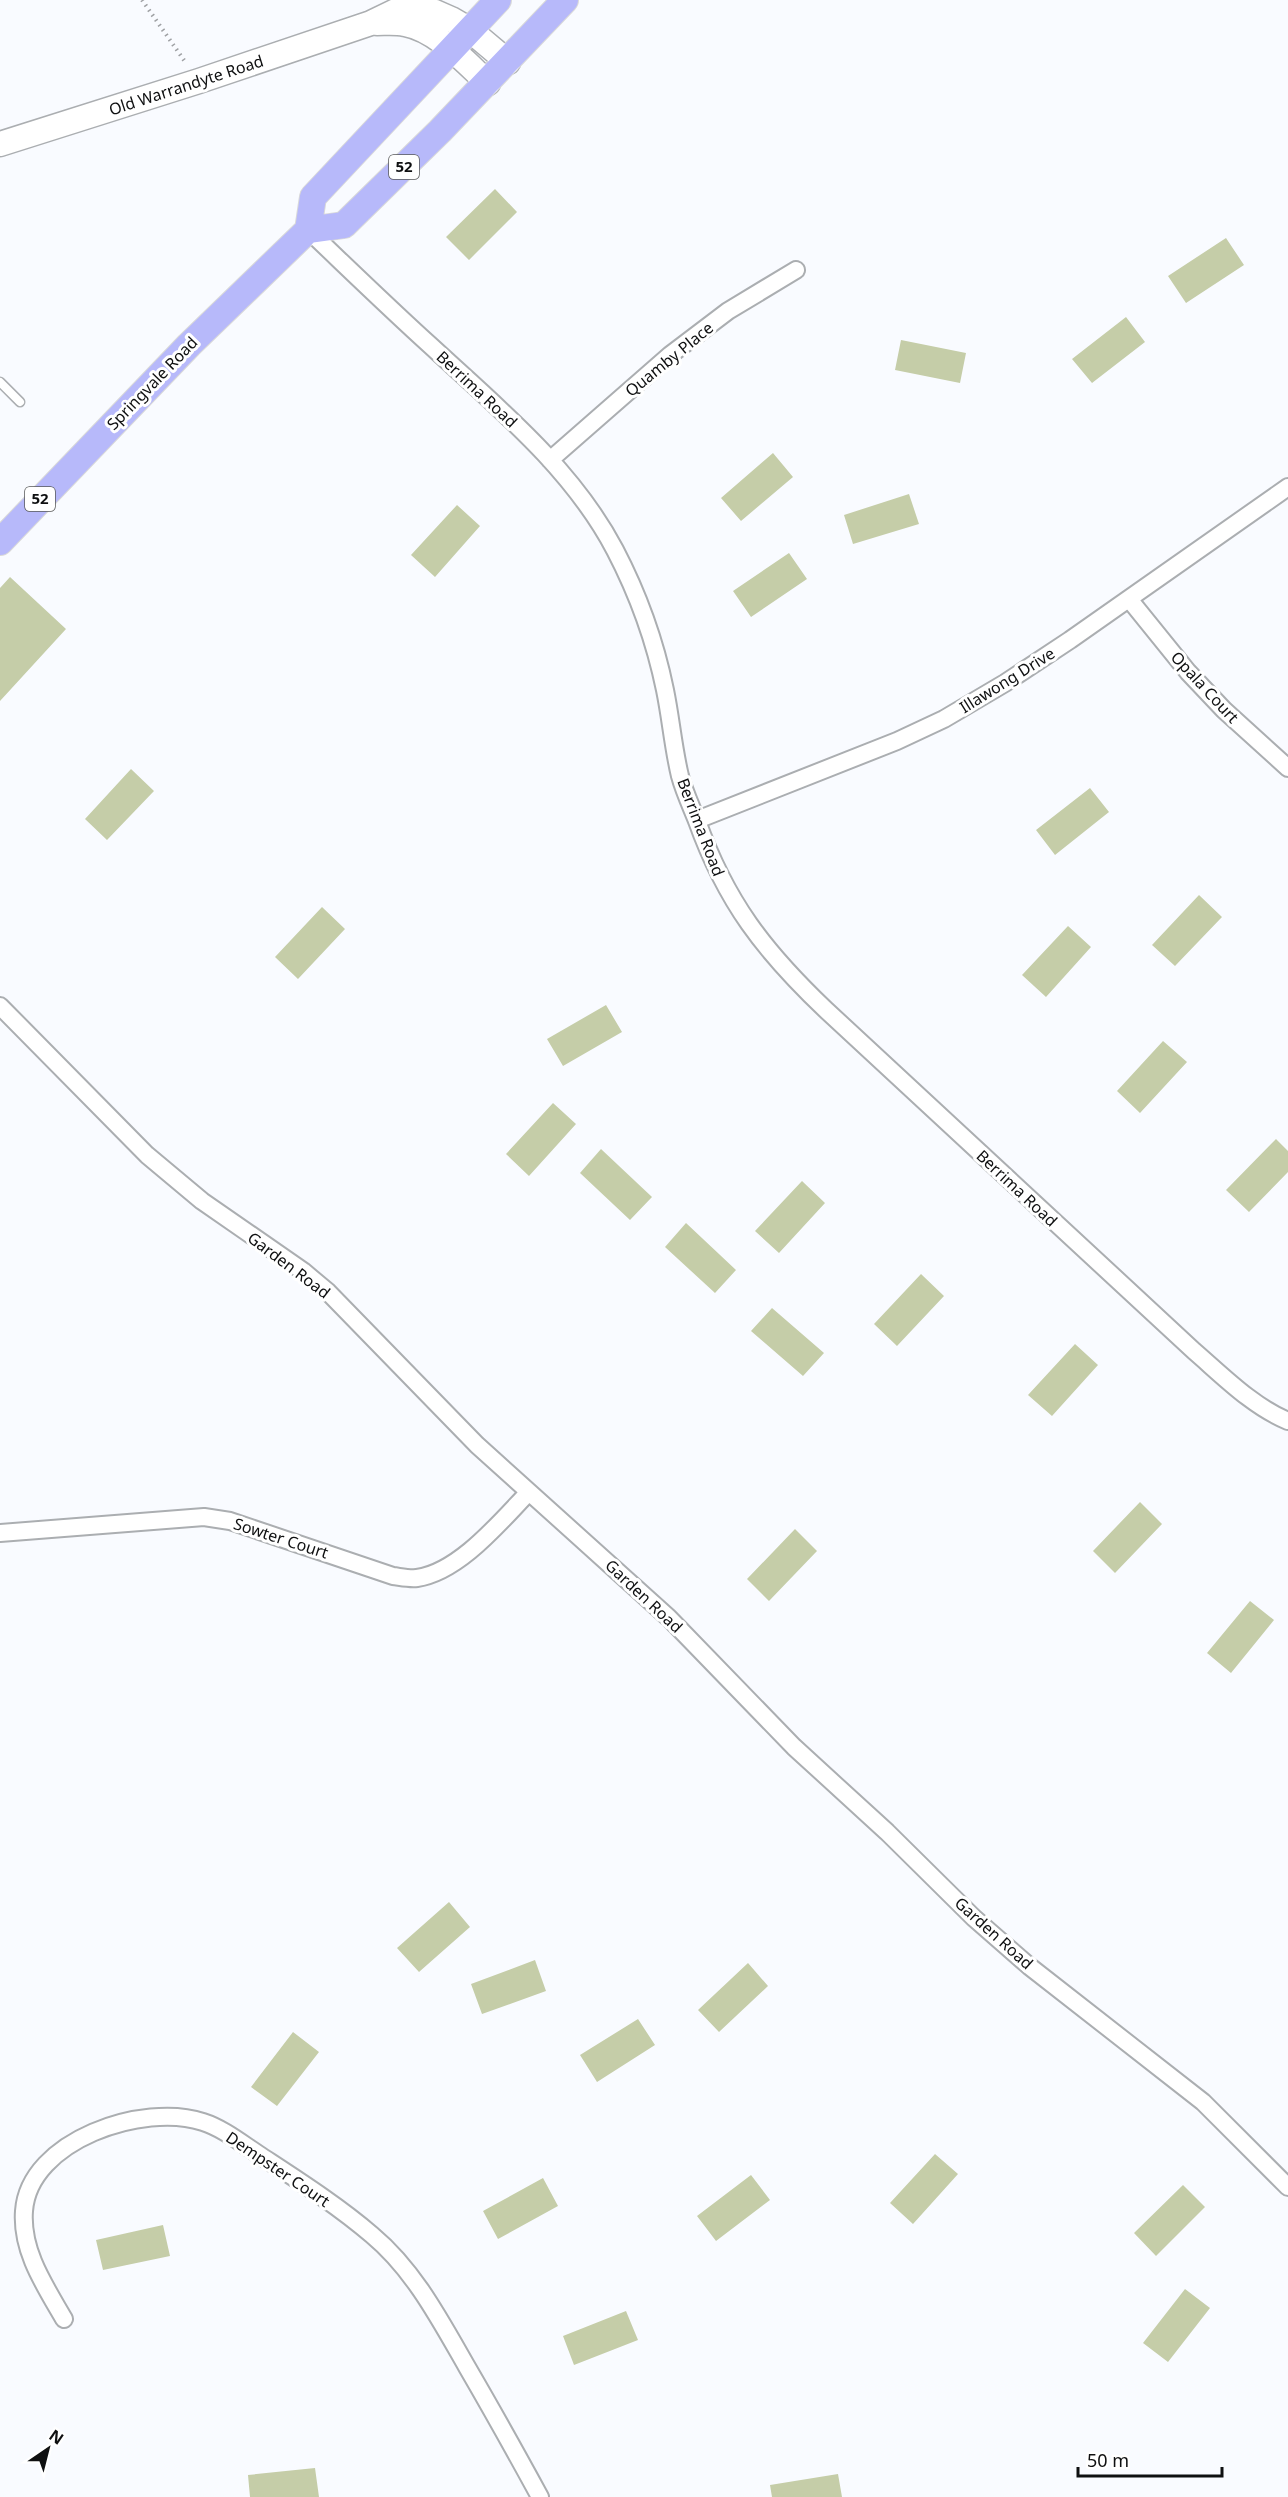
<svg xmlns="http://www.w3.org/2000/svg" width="1288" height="2497" font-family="'Noto Sans',sans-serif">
<rect width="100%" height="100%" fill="#f9fbff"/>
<path fill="#c5cda8" d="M495 189 517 212 469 260 446 237Z
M1226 238 1244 265 1186 303 1168 276Z
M1126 317 1145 342 1092 383 1072 359Z
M901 340 966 353 960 383 895 370Z
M773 453 793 477 741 521 721 498Z
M909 494 919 524 853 544 844 515Z
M457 505 480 526 435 577 411 555Z
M789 553 807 579 751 617 733 591Z
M10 577 66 629 0 701V588Z
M131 769 154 791 107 840 85 819Z
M1090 788 1109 812 1055 855 1036 830Z
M1199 895 1222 917 1175 966 1152 945Z
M322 907 345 929 298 979 275 957Z
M1068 926 1091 947 1046 997 1022 975Z
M606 1005 622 1032 563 1066 547 1039Z
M1163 1041 1187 1062 1140 1113 1117 1091Z
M553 1103 576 1124 529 1176 506 1154Z
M1276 1139 1288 1151V1172L1249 1212 1226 1190Z
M601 1149 652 1197 630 1220 580 1173Z
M802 1181 825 1203 779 1253 755 1231Z
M686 1223 736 1270 715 1293 665 1247Z
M921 1274 944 1296 897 1346 874 1324Z
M772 1308 824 1353 803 1376 751 1331Z
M1075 1344 1098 1365 1052 1416 1028 1395Z
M1140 1502 1162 1524 1115 1573 1093 1551Z
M795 1529 817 1551 769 1601 747 1579Z
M1250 1601 1274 1620 1231 1673 1207 1653Z
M449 1902 470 1927 419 1972 397 1948Z
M535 1960 546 1991 482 2014 471 1984Z
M748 1963 768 1986 719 2032 698 2010Z
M638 2019 655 2045 597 2082 580 2055Z
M293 2032 319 2052 277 2106 251 2087Z
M935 2154 958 2174 913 2224 890 2203Z
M751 2175 770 2200 716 2241 697 2216Z
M543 2178 558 2206 498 2239 483 2211Z
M1183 2185 1205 2207 1156 2256 1134 2233Z
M163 2225 170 2256 103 2270 96 2240Z
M1185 2289 1210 2308 1168 2362 1143 2343Z
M626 2311 638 2340 574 2365 563 2336Z
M315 2468 319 2497H250L248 2475Z
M838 2474 842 2497H772L770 2485Z"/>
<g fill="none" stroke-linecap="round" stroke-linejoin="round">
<g stroke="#abaeb1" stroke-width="11">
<path id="service" d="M0 382 20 402"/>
</g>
<g stroke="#abaeb1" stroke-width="20">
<path id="minor" d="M308 230C349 269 389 308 431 346 497 407 572 468 615 550 638 594 655 641 665 690 671 719 673 747 680 776 684 791 691 806 697 821 726 902 764 951 826 1010L1194 1351C1223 1376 1252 1406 1288 1421
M550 460 670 355 728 311 796 270
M1129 599 1188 672 1224 710 1288 768
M697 820 897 741 944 719 1005 683 1070 640 1288 487
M0 1006 147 1155 202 1201 303 1271 328 1292 477 1445 669 1618 794 1747 887 1832 974 1918 1029 1966 1203 2102 1288 2187
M0 1533 204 1517 230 1521 393 1576C401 1577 410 1579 417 1578 459 1572 500 1522 528 1493
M64 2319C45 2286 21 2251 24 2211 29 2140 144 2102 203 2122 222 2128 240 2142 258 2154 296 2179 337 2205 372 2235 414 2270 440 2320 467 2367 492 2410 516 2453 540 2497"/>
</g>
<g stroke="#abaeb1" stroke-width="27">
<path id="secondary" d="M377 23C386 23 396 22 405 24 437 30 465 62 488 83
M0 144 199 81 371 23 402 8 435 12 451 19 470 30 508 62"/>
</g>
<g stroke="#d9d9d9" stroke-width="28">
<path id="primary" d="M308 230 313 197 498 0
M0 542 189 345 308 230 344 225 440 131 565 0"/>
</g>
<path stroke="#9fa1a4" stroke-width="4" stroke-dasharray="1.5 4.5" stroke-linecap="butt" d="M142 0 186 63"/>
<use href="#service" stroke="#fff" stroke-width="8"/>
<use href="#minor" stroke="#fff" stroke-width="16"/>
<use href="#secondary" stroke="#fff" stroke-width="24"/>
<use href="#primary" stroke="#b7b9fa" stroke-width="26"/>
</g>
<g text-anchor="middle" stroke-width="6" stroke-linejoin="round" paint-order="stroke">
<g fill="#fff" stroke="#575858" stroke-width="1.5">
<rect x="389" y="155" width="30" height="24" rx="4.5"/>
<rect x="25" y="487" width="30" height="24" rx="4.5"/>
</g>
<g font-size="15" font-weight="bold" fill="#0f1011">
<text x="404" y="172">52</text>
<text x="40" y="504">52</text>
</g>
<g font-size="16" fill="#0f1011" stroke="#fff">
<text transform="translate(186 85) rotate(-18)" y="6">Old Warrandyte Road</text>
<text transform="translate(669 359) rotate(-39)" y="6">Quamby Place</text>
<text transform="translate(152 383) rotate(-46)" y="6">Springvale Road</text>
<text transform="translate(477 389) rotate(43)" y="6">Berrima Road</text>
<text transform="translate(1007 680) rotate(-32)" y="6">Illawong Drive</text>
<text transform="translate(1205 687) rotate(47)" y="6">Opala Court</text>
<text transform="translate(701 827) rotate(69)" y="6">Berrima Road</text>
<text transform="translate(1017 1188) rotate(43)" y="6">Berrima Road</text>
<text transform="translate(289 1265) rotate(37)" y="6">Garden Road</text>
<text transform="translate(281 1538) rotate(18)" y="6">Sowter Court</text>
<text transform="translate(644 1596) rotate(43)" y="6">Garden Road</text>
<text transform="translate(994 1933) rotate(42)" y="6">Garden Road</text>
<text transform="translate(278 2169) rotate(34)" y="6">Dempster Court</text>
</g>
</g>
<g transform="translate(48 2449) rotate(35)" stroke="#ffffff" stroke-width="4.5" paint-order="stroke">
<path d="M0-4.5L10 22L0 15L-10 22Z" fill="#0f1011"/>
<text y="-9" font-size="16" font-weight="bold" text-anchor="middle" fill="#0f1011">N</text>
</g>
<path d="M1078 2467v9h144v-9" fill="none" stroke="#0f1011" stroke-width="3"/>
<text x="1087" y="2467" font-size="18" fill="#0f1011" stroke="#ffffff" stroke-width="4.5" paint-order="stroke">50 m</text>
</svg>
